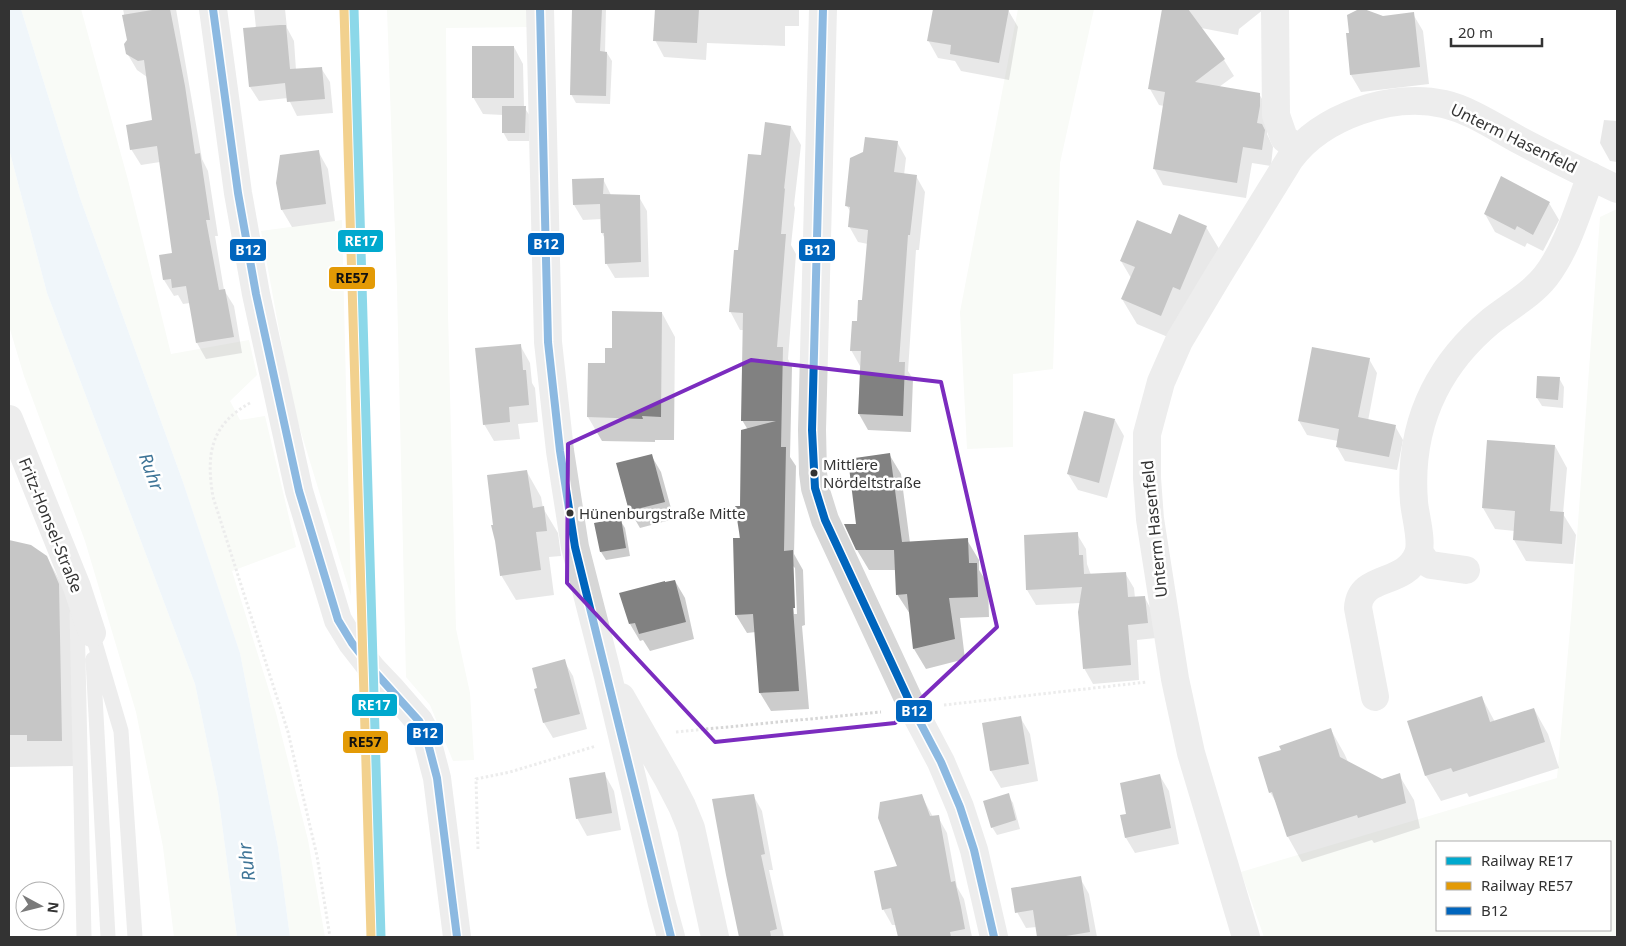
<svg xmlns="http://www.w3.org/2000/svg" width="1626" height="946" font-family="'Noto Sans',sans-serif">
<rect width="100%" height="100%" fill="#fff"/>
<path fill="#f1f5ed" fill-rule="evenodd" d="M21 9H81L128 180 171 354 249 340 257 375 230 401 240 420 265 416 296 547 232 571 276 713 308 840 325 937H290L278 847 240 653 183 482 80 198Z
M387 9H532L531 27 446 28 448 315 456 629 470 693 474 760 453 761 430 705 406 677 397 289Z
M1018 9H1094L1060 163 1053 369 1013 374V447L967 449 960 312Z
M9 149 47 293 195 684 218 794 237 937H174L163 847 136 712 85 541 24 376 9 326Z
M1617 209V937H1264L1241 872 1557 778 1572 606 1600 217ZM1437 842H1610V930H1437Z
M342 220 351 596 293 406 261 231Z"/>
<path fill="#ddebf3" d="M9 9H21L80 198 183 482 240 653 278 847 290 937H237L218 794 195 684 47 293 9 149Z"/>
<path fill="#0003" fill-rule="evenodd" d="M123 9H176L202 159 208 171 218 236H215L224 290 234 306 242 353 206 359 197 343 190 303 183 304 178 295 174 296 164 280 174 254 160 162 141 165 131 149 154 121 147 77 137 70 127 53 129 40Z
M254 9H285L287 28 294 41 296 70 321 68 330 82 333 113 297 116 288 98 259 101 250 87 256 28Z
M573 9H606L605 53H607L612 61 610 104 576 103 571 94Z
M656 9H799V26H785V46L707 43 706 60 664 57 655 40Z
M934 9H1000L1008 10 1018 27 1009 80 961 71 955 61 938 58 928 40Z
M1165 9H1264L1239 29 1238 35 1201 28 1224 60 1234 76 1219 87 1259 94 1269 110 1267 134 1273 147 1271 166 1252 163 1246 198 1163 185 1154 168 1164 106 1159 105 1150 89Z
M1413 14 1423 31 1429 84 1361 92 1351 75 1383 17Z
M514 47 523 64 524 107 530 116 529 141H508L503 132V115L483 114 473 97Z
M1604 120 1617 121V162L1610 161 1600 143Z
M791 127 801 145 794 205 795 208 791 245 796 254 788 359 792 367 790 457 796 466 794 554 803 570 805 625 802 626 809 709 771 711 760 693 756 632 747 633 736 615 741 507 748 430 742 420 744 330H740L730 311 739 252 762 156ZM792 565 795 568 797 614H794Z
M897 142 906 158 904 175 916 176 925 192 919 250H916L908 371 913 379 911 432 868 430 859 414 860 366 851 350 864 302 868 244 858 242 849 226 851 213 847 206Z
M318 151 328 169 335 221 292 227 282 210Z
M603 179 611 195 639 197 647 211 649 277 615 278 606 263 605 239 602 233V219L583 220 574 205Z
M1549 203 1559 220 1543 251 1527 243 1525 247 1495 232 1485 214Z
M1206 227 1221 252 1175 340 1137 324 1122 299 1131 278 1121 261 1172 235Z
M662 313 675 337 674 440H655V442L602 441 588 417 589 364H606L613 349Z
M520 345 530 363 532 383 535 388 538 422 518 424 520 439 494 441 484 424Z
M1369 359 1377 373 1368 421 1395 426 1403 440 1397 470 1345 461 1337 447 1338 441 1307 435 1299 421Z
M1559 378 1564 387 1563 408 1542 406 1537 398Z
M1115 420 1124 436 1107 498 1078 490 1068 474Z
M1488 442 1555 446 1567 468 1563 514 1576 535 1573 564 1526 561 1514 540 1515 531 1495 529 1483 508Z
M889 454 901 474 910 543 967 540 979 560V570L988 584 989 617 960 618 965 659 926 669 914 649 910 614 897 594 896 570H869L857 550 858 525Z
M651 455 661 472 674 519 640 528 630 511 618 464Z
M527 472 541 497 543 508 558 533 561 556 549 557 554 595 516 600 501 575Z
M620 520 625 528 630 556 606 560 601 552 596 524Z
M1077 534 1086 549 1087 564 1091 575 1125 573 1134 588 1135 598H1145L1153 613 1156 638 1137 640 1139 680 1093 684 1084 668 1081 603 1036 605 1027 590Z
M9 544 25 545 48 559 62 585 73 610 76 766 9 767Z
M675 581 685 598 694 639 650 651 643 640 640 641 630 624Z
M564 661 573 676 587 729 553 738 544 723Z
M1482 698 1495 722 1534 709 1548 734 1559 768 1469 797 1467 793 1441 801 1426 776 1409 722Z
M1020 717 1030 734 1038 781 1001 788 991 771 984 724Z
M1331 730 1345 755 1348 762 1382 780 1399 775 1414 800 1420 828 1374 843 1372 840 1302 862 1288 837 1277 804 1270 792 1282 751Z
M604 773 614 791 621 830 587 836 577 818Z
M1160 776 1169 791 1179 844 1135 853 1126 838 1128 815Z
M753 795 762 811 773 870H769L784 937H740L727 875Z
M921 795 933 817H938L947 833 957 887 964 899 972 937H899L896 925H892L883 909 898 867Z
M1008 795 1013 803 1020 829 997 835 992 827Z
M1080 878 1089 894 1097 937H1039L1037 927 1026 928 1017 912Z"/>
<path fill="#818181" d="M158 9H170L185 86 195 154 200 153 210 220H206L219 290 225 289 234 337 196 343 186 286 172 288 171 279 163 280 159 255 172 253 157 146 130 150 126 125 152 120 144 60 138 61 126 54 124 44 127 40 122 15Z
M572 9H602L600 51 607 52 606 96 570 95Z
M655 9H699L697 43 653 41Z
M933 9H1009L999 63 950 54 951 45 927 41Z
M1162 9H1188L1225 59 1195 82 1260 93V106L1257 123 1262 124 1265 130 1262 150 1243 147 1237 183 1153 169 1165 92 1148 89Z
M1364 9 1383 16 1414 12 1420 67 1350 75 1346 33H1349L1347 15 1357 10Z
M280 25H286L290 69 322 67 325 99 287 102 285 83 249 87 243 28Z
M472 46H514V98H472Z
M502 106H526L525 133H502Z
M765 122 791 126 784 189 785 188 781 234H786L777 347H783L781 447H786L784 551 793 550 795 608H793L799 691 759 693 753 614 735 615 733 538H740L735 506H740L741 430 776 421H741L743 313 729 312 734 250H738L748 154 761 155Z
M865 137 898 141 894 172 917 175 910 235H908L899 362H905L903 416 858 414 861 351H850L852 321H857L858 300H862L868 230 848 227 850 207 845 206 850 158 863 152Z
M319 150 326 204 281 210 276 183 280 155Z
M1501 176 1550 202 1533 235 1517 226 1515 230 1484 214Z
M604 178 603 194 640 195 641 262 605 264 604 233H601L600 204 573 205 572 179Z
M1179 214 1207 226 1180 290 1173 287 1161 316 1121 299 1135 267 1120 261 1137 220 1171 234Z
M612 311 662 312 661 417 642 416 643 419 587 417 588 363H605V348H612Z
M521 344 523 370H526L529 405 509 407 510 422 483 425 475 348Z
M1312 347 1370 358 1358 417 1396 425 1389 457 1336 447 1339 429 1298 421Z
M1537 376 1560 377 1558 400 1536 398Z
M1084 411 1115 419 1099 483 1067 474Z
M1487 440 1555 445 1550 511 1564 512 1562 544 1513 540 1515 511 1482 508Z
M890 453 902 542 968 538 969 563H977L978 597 949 598 955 639 913 649 907 594 896 595 894 550H856L844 524H856L848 459Z
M652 454 665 502 629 511 616 463Z
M527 470 533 508 544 506 547 531 536 532 541 570 500 576 495 541 491 525H493L487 475Z
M621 518 626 548 600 552 594 523Z
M1078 532 1079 555H1083L1084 574 1126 572 1128 597 1145 596 1148 623 1128 625 1131 665 1083 669 1078 612 1082 587 1026 590 1024 535Z
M9 540 31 545 47 556 59 584 62 741H27V735H9Z
M675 580 686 622 639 634 635 623 629 624 619 593 665 581V582Z
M565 659 580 714 543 723 534 689 537 688 532 668Z
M1482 696 1490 722 1534 708 1545 742 1453 772 1451 768 1425 776 1407 721Z
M1021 716 1029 764 990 771 982 723Z
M1331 728 1340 757 1382 779 1400 773 1406 803 1358 818 1357 815 1287 837 1272 792 1269 793 1258 757 1281 750 1279 746Z
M605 772 612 813 576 819 569 778Z
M1160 774 1171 828 1125 838 1120 815 1126 814 1120 783Z
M1009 793 1016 820 991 828 983 801Z
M754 794 765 854 761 855 777 929 770 931 771 937H739L726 875 712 799Z
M922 794 930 816 939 815 951 882 955 881 961 907 965 929 950 932 951 937H898L891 908 882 910 874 871 897 866 878 818 880 802Z
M1081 876 1090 932 1060 937H1037L1033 910 1015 913 1011 888Z"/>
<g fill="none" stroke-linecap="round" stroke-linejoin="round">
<path stroke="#d6d6d6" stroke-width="3" stroke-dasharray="2.5 2.5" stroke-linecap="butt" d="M250 403C210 425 206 455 213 497L288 732 317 856 330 937
M944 705 1147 682
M676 732 881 712
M478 849 476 779 510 772 596 746"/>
<path stroke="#d7d7d7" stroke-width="15" d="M77 614 84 937
M92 633 121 731 135 937
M93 659 108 937"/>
<path stroke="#d7d7d7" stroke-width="28" d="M213 9 238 193 256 294 299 491 338 620 352 643 373 670 392 690 419 721 425 732 437 778 457 937
M540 9 548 342 560 451 575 547 608 676 662 904 671 937
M823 9 812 430 813 473 815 488 825 520 913 709 941 762 960 807 974 850 994 937
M1275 9 1276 115 1284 138 1298 149
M9 419 77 587 92 633
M1419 552 1426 562 1431 565 1466 570
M621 697 668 779 682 806 691 828 715 937
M1375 697 1358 608C1360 573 1405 587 1418 554 1423 542 1415 515 1414 502 1411 464 1417 425 1434 391 1447 365 1468 340 1491 321 1510 306 1531 295 1546 276 1568 247 1578 209 1591 176
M1246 937 1191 753 1175 679 1150 519 1147 478V434L1161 382 1179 341 1219 274 1290 159C1322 116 1392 92 1444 104 1470 110 1495 127 1519 140 1551 157 1584 173 1617 189"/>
<g stroke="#fff" stroke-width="11">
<path id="bus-1" d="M213 9 238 193 256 294 299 491 338 620 352 643 373 670 419 721 425 732 437 778 457 937
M540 9 548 342 560 451 575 547 671 937
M823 9 812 430 815 488 825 520 913 709 941 762 960 807 974 850 994 937"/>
</g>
<use href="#bus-1" stroke="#0065bd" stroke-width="8"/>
<g stroke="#fff" stroke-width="12">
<path id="rail-1" d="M354 9 381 937"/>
</g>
<g stroke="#fff" stroke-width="12">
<path id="rail-2" d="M344 9 371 937"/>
</g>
<use href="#rail-1" stroke="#00a9ce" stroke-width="9"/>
<use href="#rail-2" stroke="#e39a05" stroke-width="9"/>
</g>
<path d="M0 0H1626V946H0ZM751 360 941 382 997 627 895 723 715 742 567 583 568 444Z" fill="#fff" fill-opacity=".55" fill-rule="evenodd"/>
<path fill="none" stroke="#7b2cbf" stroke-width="4" stroke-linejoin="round" d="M751 360 941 382 997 627 895 723 715 742 567 583 568 444Z"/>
<g fill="#333" stroke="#fff" stroke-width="2">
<circle cx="814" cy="473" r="4.5"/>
<circle cx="570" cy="513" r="4.5"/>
</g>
<g text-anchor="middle" stroke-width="5" stroke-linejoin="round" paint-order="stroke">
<g font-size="15" fill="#333" stroke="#fff" text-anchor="start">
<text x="823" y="470">Mittlere<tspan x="823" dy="18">Nördeltstraße</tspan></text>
<text x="579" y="519">Hünenburgstraße Mitte</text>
</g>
<g font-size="16" fill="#333" stroke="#fff">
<text transform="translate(1514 138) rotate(26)" y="6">Unterm Hasenfeld</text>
<text transform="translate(51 525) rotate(68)" y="6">Fritz-Honsel-Straße</text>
<text transform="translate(1154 529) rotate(-96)" y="6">Unterm Hasenfeld</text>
</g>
<g font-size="18" font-style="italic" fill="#3f7597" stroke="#fff">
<text transform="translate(151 472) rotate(70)" y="6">Ruhr</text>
<text transform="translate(247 862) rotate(-97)" y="6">Ruhr</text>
</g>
</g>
<g stroke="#fff" stroke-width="2">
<rect x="337" y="229" width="47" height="24" rx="5" fill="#00a9ce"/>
<rect x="527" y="232" width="38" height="24" rx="5" fill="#0065bd"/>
<rect x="798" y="238" width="38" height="24" rx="5" fill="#0065bd"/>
<rect x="229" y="238" width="38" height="24" rx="5" fill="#0065bd"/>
<rect x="328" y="266" width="48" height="24" rx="5" fill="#e39a05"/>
<rect x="351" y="693" width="47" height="24" rx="5" fill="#00a9ce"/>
<rect x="895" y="699" width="38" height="24" rx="5" fill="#0065bd"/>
<rect x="406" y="722" width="38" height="24" rx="5" fill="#0065bd"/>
<rect x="342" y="730" width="47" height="24" rx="5" fill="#e39a05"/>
</g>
<g font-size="14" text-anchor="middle" font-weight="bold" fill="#fff">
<text x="361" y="246">RE17</text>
<text x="546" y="249">B12</text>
<text x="817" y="255">B12</text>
<text x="248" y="255">B12</text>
<text x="374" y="710">RE17</text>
<text x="914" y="716">B12</text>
<text x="425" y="738">B12</text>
</g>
<g font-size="14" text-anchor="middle" font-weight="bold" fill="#111">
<text x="352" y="283">RE57</text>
<text x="365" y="747">RE57</text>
</g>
<rect width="1626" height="946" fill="none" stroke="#333333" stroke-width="20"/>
<rect x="1436" y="841" width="175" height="90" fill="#ffffff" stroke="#adadad"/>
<rect x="1446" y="857" width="25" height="8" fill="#00a9ce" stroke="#adadad"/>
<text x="1481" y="866" font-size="15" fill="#333333">Railway RE17</text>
<rect x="1446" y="882" width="25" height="8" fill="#e39a05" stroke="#adadad"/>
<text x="1481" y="891" font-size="15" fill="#333333">Railway RE57</text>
<rect x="1446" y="907" width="25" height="8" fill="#0065bd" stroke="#adadad"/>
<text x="1481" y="916" font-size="15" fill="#333333">B12</text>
<g transform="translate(40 906) rotate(97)"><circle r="24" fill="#ffffff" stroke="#adadad"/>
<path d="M0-4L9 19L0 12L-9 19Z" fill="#7a7a7a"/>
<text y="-8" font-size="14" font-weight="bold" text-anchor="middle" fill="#333333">N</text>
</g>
<path d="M1451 38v8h91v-8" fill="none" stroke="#333333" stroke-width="2.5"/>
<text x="1458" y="38" font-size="15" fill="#333333" stroke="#ffffff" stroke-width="4" paint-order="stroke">20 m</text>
</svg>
